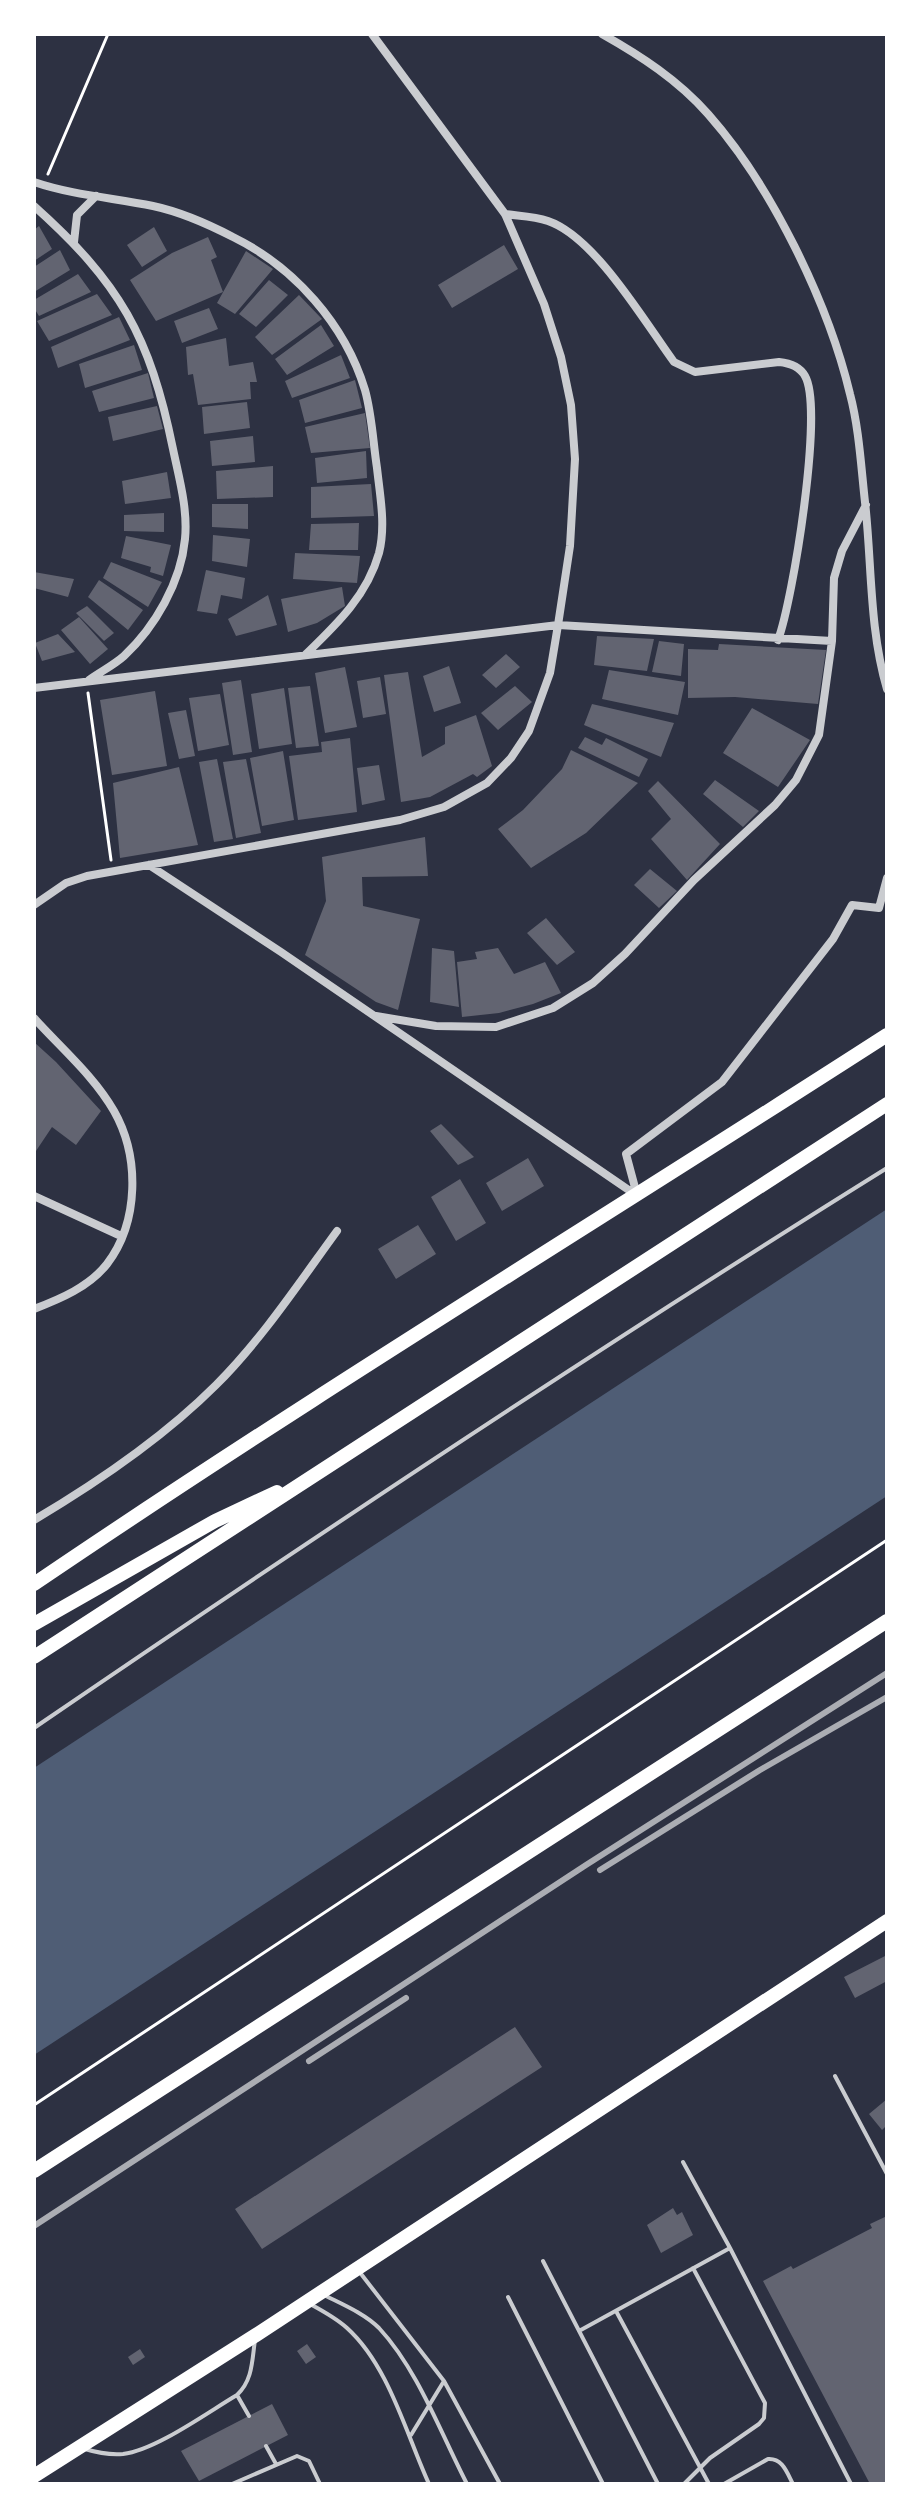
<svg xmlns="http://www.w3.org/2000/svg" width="921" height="2518" font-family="Rubik,sans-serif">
<rect width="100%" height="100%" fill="#2d3142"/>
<path fill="#4f5d75" d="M887 1209V1496L34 2055V1768Z"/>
<path fill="#626471" d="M39 226 52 249 34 261V230Z
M154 227 167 251 142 267 127 245Z
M208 237 217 257 211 260 223 292 156 321 130 280 172 253Z
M504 245 518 269 452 308 438 285Z
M60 250 70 270 34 292V267Z
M246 251 273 269 235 314 217 303Z
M78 274 91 292 39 316 34 308V300Z
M269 280 288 295 256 327 239 314Z
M97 294 112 315 49 341 37 321Z
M299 295 322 319 272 355 255 337Z
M209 308 218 329 182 343 174 321Z
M119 317 130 340 58 368 51 347Z
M321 325 334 346 287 375 275 359Z
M226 338 229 366 253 362 257 382H250L251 399 198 405 193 374 188 375 186 347Z
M134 345 142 370 85 388 79 364Z
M341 355 350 378 292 398 285 381Z
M148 373 154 398 99 412 92 391Z
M355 380 362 408 305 423 299 400Z
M247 402 250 428 204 434 202 407Z
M157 406 163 429 113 441 108 417Z
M365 413 370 448 311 453 305 427Z
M253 436 255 462 212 466 210 441Z
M366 451 367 478 317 483 315 458Z
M273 466V497L217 499 216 471Z
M167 472 171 498 125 504 122 481Z
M371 484 374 516 311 518V487Z
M212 504H248V529L212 527Z
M164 513V532L124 531V515Z
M359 523 358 550H309L311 524Z
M213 535 250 539 247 567 212 561Z
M126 536 171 545 163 576 150 572 151 567 121 558Z
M295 553 360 556 357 583 293 579Z
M111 562 162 582 148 607 103 578Z
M206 570 245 578 242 599 221 595 217 614 197 611Z
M34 572 74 579 68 597 34 588Z
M99 580 143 610 128 630 88 597Z
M342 587 345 606 317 623 288 632 281 599Z
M268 595 277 625 236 636 228 619Z
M87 606 114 633 104 641 76 613Z
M79 617 108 649 90 664 61 630Z
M58 634 75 652 42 661 35 643Z
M597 636 654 639 647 671 594 665Z
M659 641 684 644 681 676 652 672Z
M719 644 826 650 818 704 735 697 688 698V649L718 650Z
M506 654 520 667 496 688 482 675Z
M449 666 461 703 434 712 423 676Z
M345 667 357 727 325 733 315 673Z
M609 670 685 682 678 715 602 699Z
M408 672 422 757 445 744V727L476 715 492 766 477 777 473 774 430 797 401 802 384 675Z
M380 677 386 714 363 718 357 681Z
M241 680 252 752 233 755 222 683Z
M310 686 319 746 296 748 288 688Z
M515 686 532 702 498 730 481 713Z
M284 688 292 744 259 749 251 694Z
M155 691 167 766 112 775 100 700Z
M220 694 229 745 198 751 189 698Z
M592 704 674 723 661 757 584 725Z
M752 708 810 740 778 787 723 753Z
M186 710 195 756 179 759 168 713Z
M585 737 602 745 606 738 648 759 639 777 578 748Z
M350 738 357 812 298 820 289 756 322 752 321 742Z
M571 750 638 783 586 833 531 868 498 829 523 810 562 769Z
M283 751 294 820 262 826 250 758Z
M217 759 233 839 214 842 199 762Z
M246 759 261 833 236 838 223 762Z
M379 765 385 800 362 805 357 768Z
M179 767 198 845 120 858 113 783Z
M715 780 759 811 743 827 703 794Z
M658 781 720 844 687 880 651 839 671 819 648 791Z
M425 837 428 876 362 877 363 906 420 919 398 1010 376 1002 305 955 326 901 322 857Z
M650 869 677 891 659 908 634 885Z
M546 918 575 952 557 965 527 933Z
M432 948 454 951 459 1007 430 1002Z
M498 948 514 974 545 962 561 993 533 1004 499 1013 462 1017 457 962 477 959 475 952Z
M34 1042 56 1062 101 1111 76 1145 52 1127 34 1154Z
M441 1124 474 1157 458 1165 430 1131Z
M528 1158 544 1186 502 1211 486 1183Z
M460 1179 486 1223 456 1241 431 1197Z
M418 1225 436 1254 396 1279 378 1249Z
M887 1955V1981L855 1998 844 1977Z
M515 2027 542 2067 262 2249 235 2209Z
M887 2099V2125L882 2130 869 2114Z
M673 2208 677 2215 682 2212 693 2235 661 2253 647 2225Z
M887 2216V2484H870L763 2281 791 2266 793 2269 872 2228 870 2224Z
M307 2344 316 2357 306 2364 297 2351Z
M140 2349 145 2357 133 2365 128 2357Z
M272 2404 288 2435 199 2481 181 2451Z"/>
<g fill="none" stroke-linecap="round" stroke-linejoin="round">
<path stroke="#fff" stroke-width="3" d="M48 174 108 34
M88 693 111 860
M34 2105 887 1540"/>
<path stroke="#caccd0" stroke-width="4" d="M34 1728C315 1536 598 1348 887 1168
M835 2076 887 2174
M683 2162 730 2248 851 2484
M543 2261 658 2484
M358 2270 444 2381 500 2484
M326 2296C344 2305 365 2314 379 2328 418 2370 441 2434 467 2484
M508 2297 603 2484
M310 2304C323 2311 336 2318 347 2328 389 2366 406 2434 429 2484
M616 2311 709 2484
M579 2331 730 2248
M237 2395 249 2416
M411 2435 444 2381
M266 2446 276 2464
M85 2449C98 2453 110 2455 123 2454 156 2450 208 2412 237 2395 253 2380 252 2360 255 2340
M232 2484 297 2456 309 2461 320 2484
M684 2484 710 2458 759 2424 764 2418 765 2403 693 2268
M724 2484 768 2459C783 2458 787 2473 793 2484"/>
<path stroke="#caccd0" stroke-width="8" d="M602 34C641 56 678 80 708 114 771 185 828 302 850 394 859 428 861 466 865 502 872 564 869 628 887 689
M34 182C72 195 114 198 153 206 181 212 208 224 233 237 294 267 345 324 365 390 372 415 373 442 377 468 380 496 386 525 379 553 367 596 336 625 305 655
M34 206C120 283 150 336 173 449 179 478 188 509 185 539 181 582 155 627 124 656 114 665 100 672 89 680
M505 214C519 216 534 216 548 221 595 237 644 321 674 362L695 372 779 362C789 363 800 367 805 376 824 409 793 600 778 640
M74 242 77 215 96 196
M34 688 558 625 832 641
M149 865 281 952 636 1195
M34 905 66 883 87 876 400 820 444 807 487 783 511 758 529 731 550 673 558 625 570 546 575 459 571 405 561 357 544 304 505 214 372 34
M376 1016 436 1026 496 1027 553 1008 593 983 625 954 694 880 775 805 796 780 819 735 832 641 834 578 842 551 866 505
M34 1018C61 1048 94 1076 114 1111 140 1157 139 1222 107 1264 89 1287 60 1299 34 1309
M637 1195 626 1154 722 1082 833 939 852 905 879 908 887 878
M34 1196 121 1236
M34 1520C98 1482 163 1438 216 1385 262 1339 299 1283 337 1231"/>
<path stroke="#fff" stroke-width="14" d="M34 1584C314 1394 603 1218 887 1035
M34 2476 256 2335 887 1921"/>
<path stroke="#fff" stroke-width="14" d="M34 1624 215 1521 277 1492
M34 1657 887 1104
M34 2171 887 1621"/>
<path stroke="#abadb3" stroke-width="6" d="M600 1870 760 1770 887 1697
M309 2061 406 1998
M34 2226 586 1865 887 1673"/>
</g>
<rect width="921" height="2518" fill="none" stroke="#ffffff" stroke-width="72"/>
</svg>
